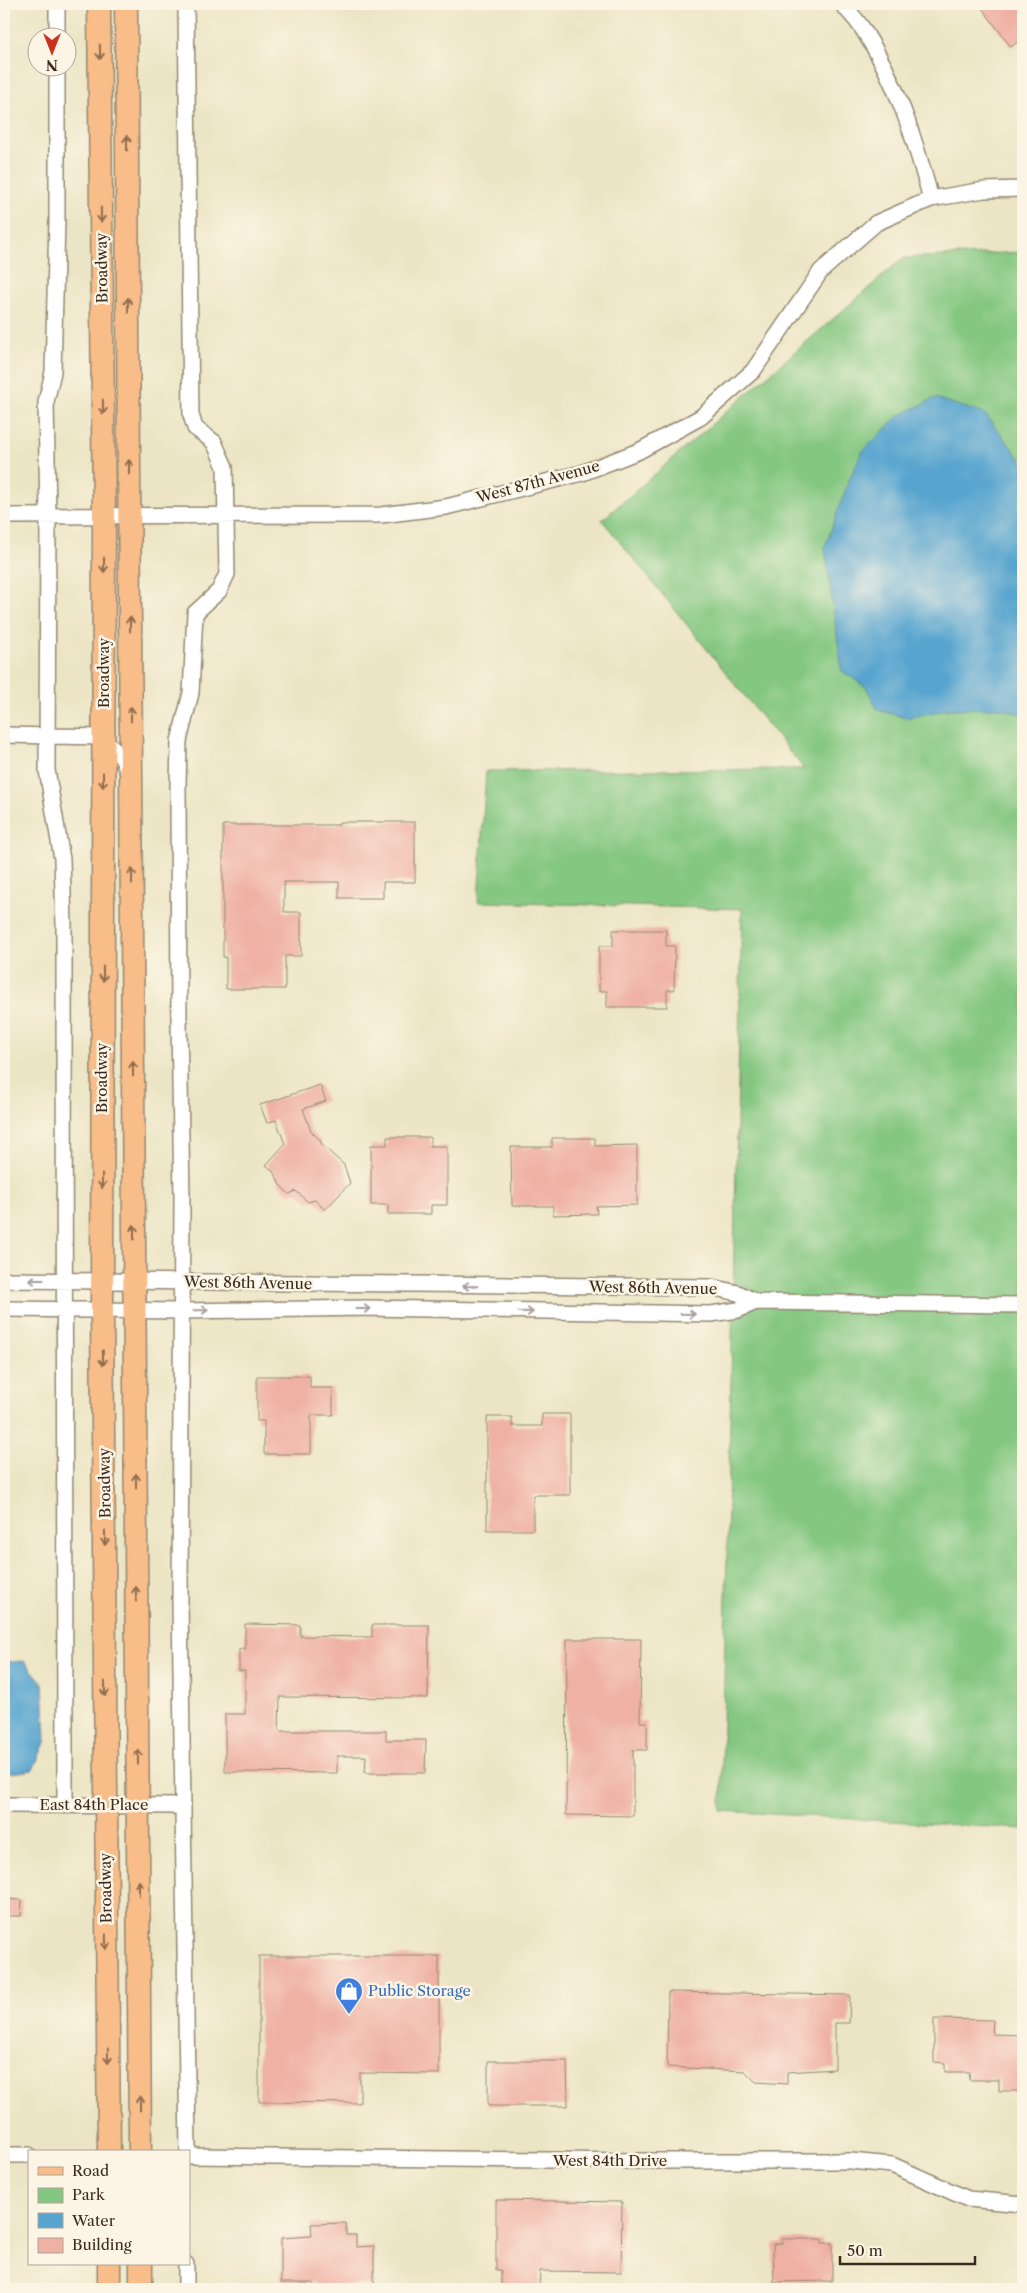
<svg xmlns="http://www.w3.org/2000/svg" width="1027" height="2293" font-family="'Libre Caslon Text',serif">
<rect width="100%" height="100%" fill="#fcf5e5"/>
<filter id="ink" filterUnits="userSpaceOnUse"><feTurbulence type="fractalNoise" baseFrequency=".02" numOctaves="2"/><feDisplacementMap in="SourceGraphic" scale="10" xChannelSelector="R" yChannelSelector="G"/><feConvolveMatrix kernelMatrix="1 2 1 2 8 2 1 2 1" color-interpolation-filters="sRGB"/></filter>
<filter id="wash" filterUnits="userSpaceOnUse"><feTurbulence type="fractalNoise" baseFrequency=".0096" numOctaves="4" result="noise"/><feDisplacementMap in="SourceGraphic" scale="20" xChannelSelector="R" yChannelSelector="G"/><feGaussianBlur stdDeviation="1.12" result="paint"/><feColorMatrix in="noise" values="0 0 0 0 0 0 0 0 0 0 0 0 0 0 0 0 0 1.4 0 .05"/><feComposite in="paint" operator="in"/></filter>
<g filter="url(#wash)">
<rect width="100%" height="100%" fill="#ece5c5"/>
<path fill="#84c781" stroke="#607850" d="M1023 252V1829L721 1811 742 909 478 902 486 771 804 769 602 520 903 258Z"/>
<path fill="#56a4cf" stroke="#486776" d="M935 398 985 414 1023 462V715L1001 708 948 709 907 718 878 710 866 687 842 671 825 547 849 480 862 452 897 417Z
M24 1661 43 1683 46 1740 33 1770 4 1774V1662Z"/>
<g id="blocks">
<path fill="#efb1a4" d="M979 4H1023V38L1011 47Z
M339 822H415V882H383V898H339V882H284V912H301V956H285V989H226V957H223V825H339Z
M613 930H666V946H675L674 990H667V1007H607V991H599V946H613Z
M320 1085 326 1101 303 1109 311 1131 320 1140 322 1145 344 1165 350 1183 325 1210 315 1200 308 1202 296 1191 289 1194 279 1184 275 1173 266 1165 285 1144 276 1120 267 1123 260 1105Z
M387 1137H430V1146H447V1205H431V1214H388V1205H371V1145H387Z
M552 1138H595V1146L637 1145V1205L596 1206 597 1214 553 1215V1206H512L511 1147H552Z
M257 1376H310V1388H333V1415H311V1454H264V1421H257Z
M542 1414H570V1495H533V1530H487V1417H512V1426H542Z
M245 1624 300 1625V1636L372 1637V1625H429L428 1698 280 1697 279 1731H386V1740H426L425 1773H365L366 1756H337V1773L225 1772V1714H245V1671H239V1649H245Z
M567 1639H641L640 1722H647V1750H633V1816L566 1815Z
M4 1899 22 1900 21 1916H4Z
M259 1956H439V2074L360 2073V2103L259 2102Z
M668 1992 850 1995 849 2023H835V2069L787 2072V2084L756 2082 745 2071 667 2067Z
M934 2019 993 2020 992 2034 1023 2035V2091H999V2080H969L970 2072H945V2063L934 2062Z
M488 2061H567L568 2106H488Z
M496 2200 622 2202 621 2272 540 2271 539 2289H501V2270H496Z
M346 2223V2235H356V2247L374 2246V2284L343 2285V2289H314V2283H281V2238L312 2236 311 2224Z
M782 2239H822V2243H832V2281L774 2282 773 2244 782 2243Z"/>
</g>
</g>
<g filter="url(#ink)">
<use href="#blocks" fill-opacity="0" stroke="#948872" stroke-width="1"/>
<g fill="none" stroke-linecap="round" stroke-linejoin="round">
<g stroke="#948872" stroke-width="18">
<path id="street" d="M57 4V38
M186 4 191 415 195 428 214 442 225 467 227 574 219 591 195 613 191 693 179 741 178 787 179 1022 182 1198 180 1601 188 2152
M842 4C849 12 858 21 864 31 897 82 915 140 931 199
M57 68V221L53 372 46 402 48 515 47 770 62 859 64 925 65 1805
M4 516 381 515 446 507 582 473 639 451 701 417 753 371 821 271 876 223 931 199 984 190 1023 189
M4 735 103 737 123 759 128 773
M4 1280 711 1287 738 1293 756 1302 738 1310 711 1314 366 1308 181 1311 4 1309
M756 1302 1023 1305
M4 1805 183 1806
M4 2155H29
M189 2156 632 2161H850L892 2165 968 2199 1023 2204
M186 2289V2264"/>
</g>
<g stroke="#948872" stroke-width="25">
<path id="primary" d="M99 4 104 516 102 1309 109 2152
M126 4 140 2152
M141 2264V2289
M109 2289V2264"/>
</g>
<use href="#street" stroke="#fff" stroke-width="15"/>
<use href="#primary" stroke="#f8bd89" stroke-width="22"/>
</g>
<defs><path id="oneway-shaft" d="M-6 0H5M1.5-3L5.5 0L1.5 3" fill="none" stroke-width="1.6" stroke-linecap="round" stroke-linejoin="round" transform="scale(1.25)"/></defs>
<g stroke="#906c4e">
<use href="#oneway-shaft" transform="translate(100 52) rotate(89)"/>
<use href="#oneway-shaft" transform="translate(127 143) rotate(-90)"/>
<use href="#oneway-shaft" transform="translate(101 215) rotate(89)"/>
<use href="#oneway-shaft" transform="translate(128 305) rotate(-90)"/>
<use href="#oneway-shaft" transform="translate(103 407) rotate(89)"/>
<use href="#oneway-shaft" transform="translate(129 467) rotate(-90)"/>
<use href="#oneway-shaft" transform="translate(104 565) rotate(90)"/>
<use href="#oneway-shaft" transform="translate(130 624) rotate(-90)"/>
<use href="#oneway-shaft" transform="translate(131 714) rotate(-90)"/>
<use href="#oneway-shaft" transform="translate(103 780) rotate(90)"/>
<use href="#oneway-shaft" transform="translate(132 876) rotate(-90)"/>
<use href="#oneway-shaft" transform="translate(103 974) rotate(90)"/>
<use href="#oneway-shaft" transform="translate(133 1069) rotate(-90)"/>
<use href="#oneway-shaft" transform="translate(102 1181) rotate(90)"/>
<use href="#oneway-shaft" transform="translate(134 1232) rotate(-90)"/>
<use href="#oneway-shaft" transform="translate(103 1358) rotate(89)"/>
<use href="#oneway-shaft" transform="translate(136 1481) rotate(-90)"/>
<use href="#oneway-shaft" transform="translate(105 1538) rotate(90)"/>
<use href="#oneway-shaft" transform="translate(136 1594) rotate(-90)"/>
<use href="#oneway-shaft" transform="translate(105 1689) rotate(90)"/>
<use href="#oneway-shaft" transform="translate(138 1757) rotate(-90)"/>
<use href="#oneway-shaft" transform="translate(139 1888) rotate(-90)"/>
<use href="#oneway-shaft" transform="translate(106 1942) rotate(89)"/>
<use href="#oneway-shaft" transform="translate(108 2056) rotate(89)"/>
<use href="#oneway-shaft" transform="translate(140 2103) rotate(-90)"/>
</g>
<g stroke="#a79f9a">
<use href="#oneway-shaft" transform="translate(36 1280) rotate(180)"/>
<use href="#oneway-shaft" transform="translate(470 1286) rotate(-179)"/>
<use href="#oneway-shaft" transform="translate(363 1309)"/>
<use href="#oneway-shaft" transform="translate(201 1310) rotate(-1)"/>
<use href="#oneway-shaft" transform="translate(526 1312) rotate(1)"/>
<use href="#oneway-shaft" transform="translate(688 1314) rotate(1)"/>
</g>
</g>
<defs>
<g id="shop-pin" transform="scale(1.4375)"><path d="M0 17L-7.5 6A9.5 9.5 0 1 1 7.5 6Z" fill="#3f7fe0" stroke="#fcf5e5"/><path d="M-5-2.5h2.3a2.7 3.5 0 0 1 5.4 0H5L5.5 6h-11ZM-1.5-2.5h3a1.5 2.3 0 0 0-3 0Z" fill="#fff"/></g>
</defs>
<g fill-rule="evenodd">
<use href="#shop-pin" x="349" y="1991"/>
</g>
<g text-anchor="middle" stroke-width="5" stroke-linejoin="round" paint-order="stroke">
<g font-size="15" fill="#3b2a1e" stroke="#fcf5e5">
<text transform="translate(102 268) rotate(-91)" y="5">Broadway</text>
<text transform="translate(538 482) rotate(-15)" y="5">West 87th Avenue</text>
<text transform="translate(104 673) rotate(-90)" y="5">Broadway</text>
<text transform="translate(102 1078) rotate(-90)" y="5">Broadway</text>
<text transform="translate(248 1283) rotate(1)" y="5">West 86th Avenue</text>
<text transform="translate(653 1288) rotate(1)" y="5">West 86th Avenue</text>
<text transform="translate(105 1483) rotate(-91)" y="5">Broadway</text>
<text x="94" y="1810">East 84th Place</text>
<text transform="translate(106 1888) rotate(-91)" y="5">Broadway</text>
<text x="610" y="2166">West 84th Drive</text>
</g>
<g font-size="15" fill="#366cbe" stroke="#fcf5e5" text-anchor="start">
<text x="368" y="1996">Public Storage</text>
</g>
</g>
<rect width="1027" height="2293" fill="none" stroke="#fcf5e5" stroke-width="20"/>
<rect x="28" y="2150" width="162" height="115" fill="#fcf5e5" stroke="#afa495"/>
<rect x="38" y="2167" width="25" height="8" fill="#f8bd89" stroke="#afa495"/>
<text x="72" y="2176" font-size="15" fill="#3b2a1e">Road</text>
<rect x="38" y="2188" width="25" height="15" fill="#84c781" stroke="#afa495"/>
<text x="72" y="2200" font-size="15" fill="#3b2a1e">Park</text>
<rect x="38" y="2213" width="25" height="15" fill="#56a4cf" stroke="#afa495"/>
<text x="72" y="2226" font-size="15" fill="#3b2a1e">Water</text>
<rect x="38" y="2238" width="25" height="15" fill="#efb1a4" stroke="#afa495"/>
<text x="72" y="2250" font-size="15" fill="#3b2a1e">Building</text>
<g transform="translate(52 52) rotate(180)"><circle r="24" fill="#fcf5e5" stroke="#afa495"/>
<path d="M0-4L9 19L0 12L-9 19Z" fill="#c8321e"/>
<text y="-8" font-size="14" font-weight="bold" text-anchor="middle" fill="#3b2a1e">N</text>
</g>
<path d="M840 2256v8h135v-8" fill="none" stroke="#3b2a1e" stroke-width="2.5"/>
<text x="847" y="2256" font-size="15" fill="#3b2a1e" stroke="#fcf5e5" stroke-width="4" paint-order="stroke">50 m</text>
</svg>
